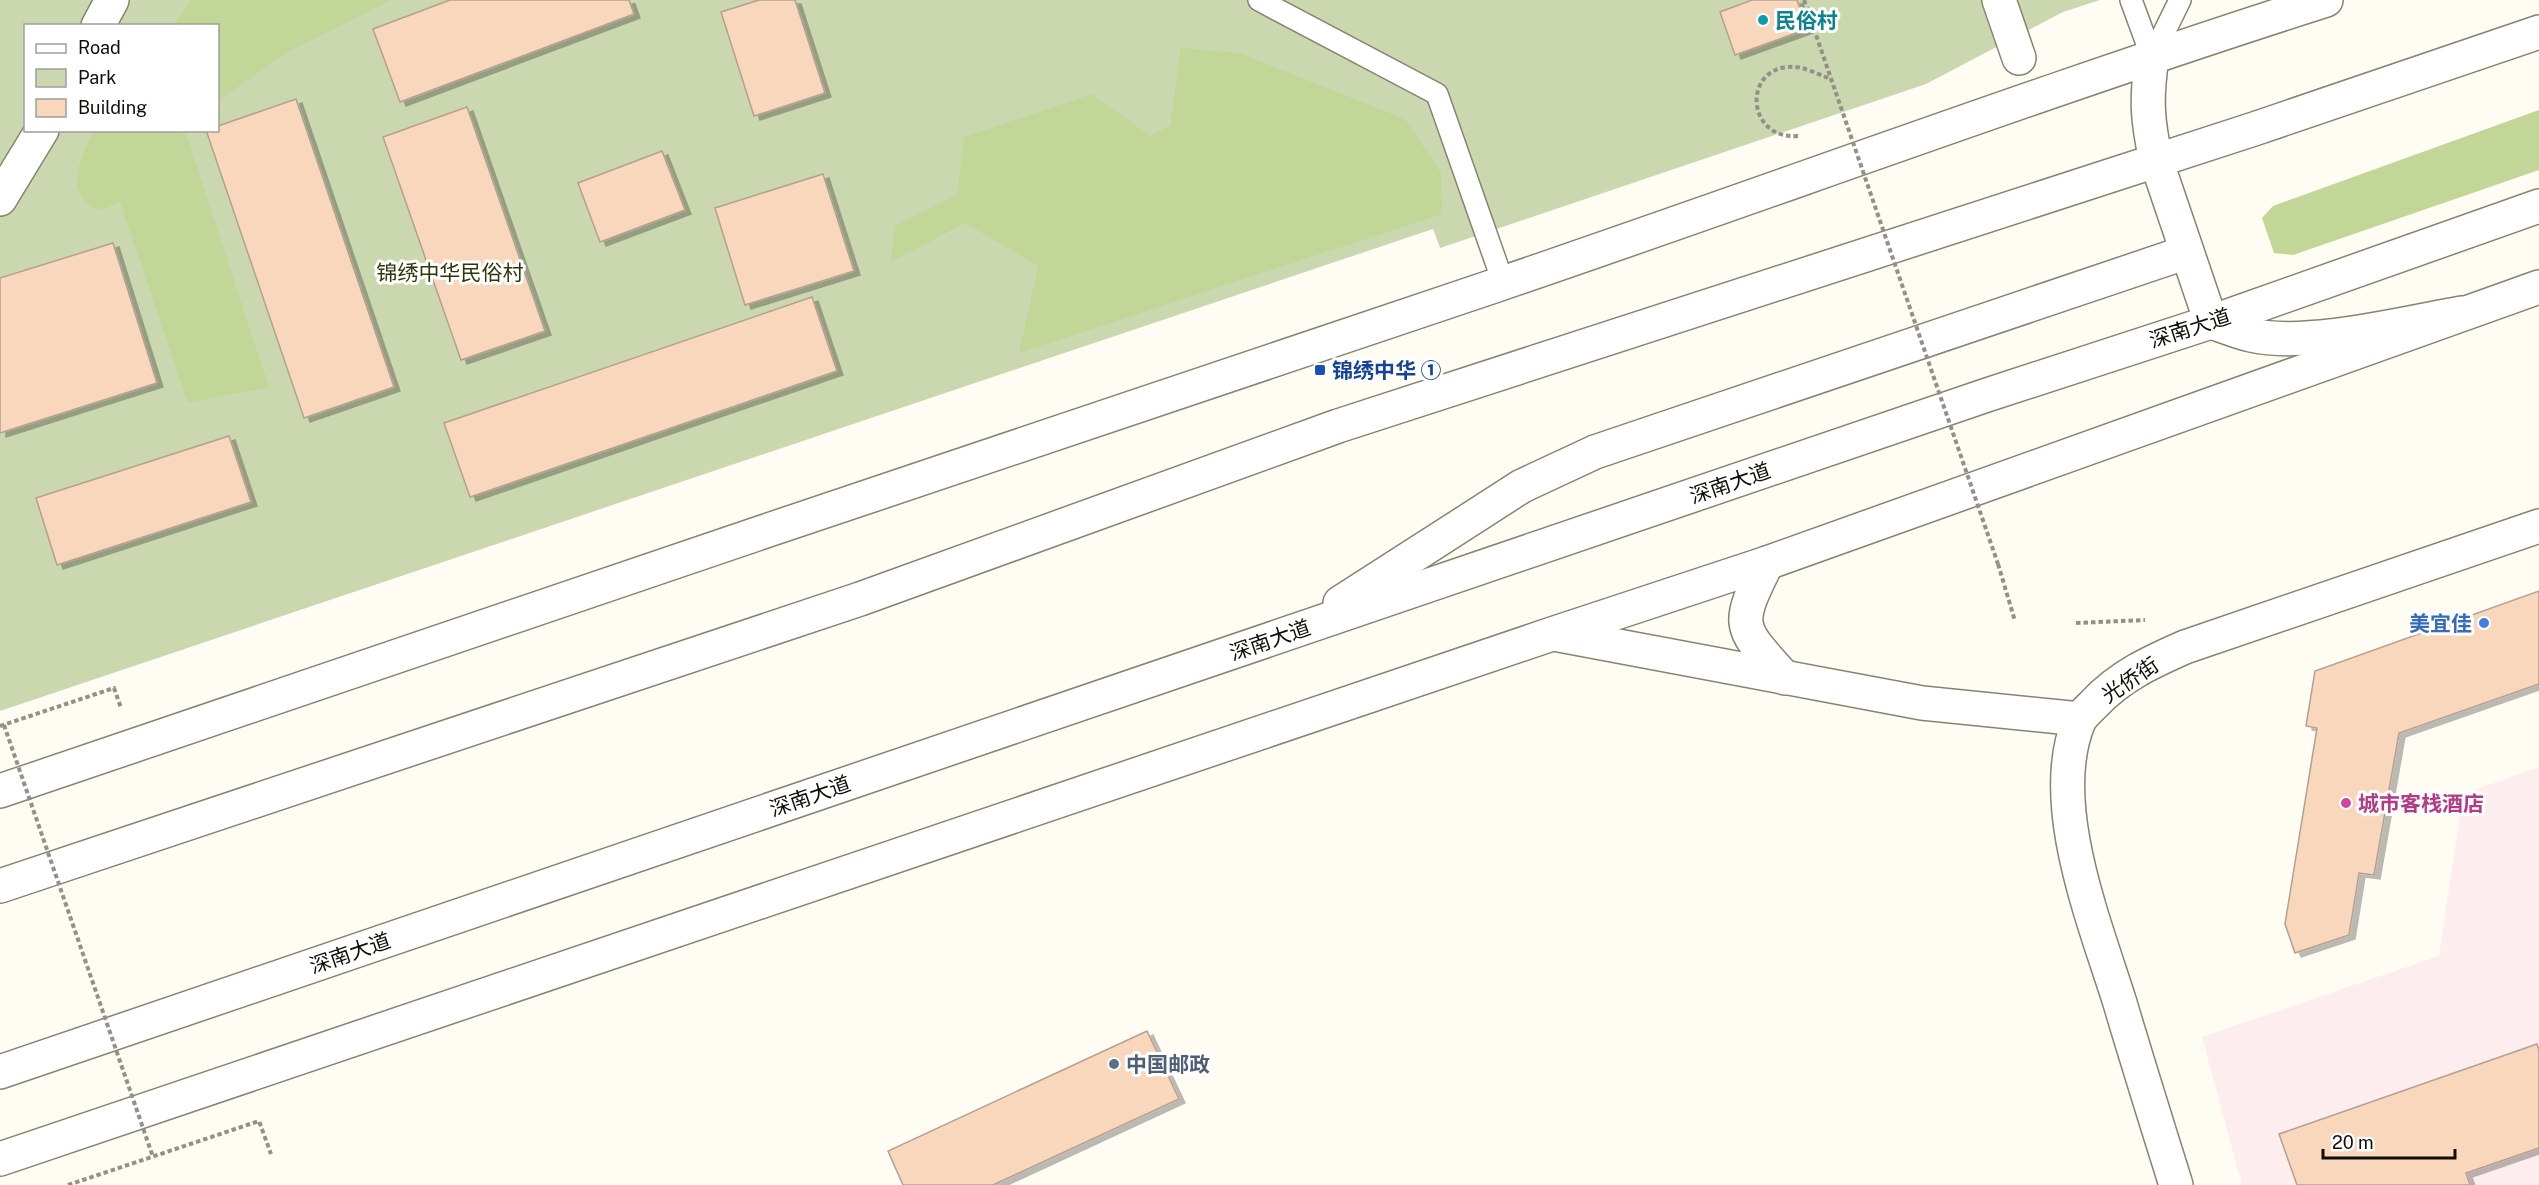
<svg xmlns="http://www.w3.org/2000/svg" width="2539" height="1185" viewBox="0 0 2539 1185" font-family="'Public Sans','Noto Sans SC',sans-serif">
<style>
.commercial{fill:#feedef}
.green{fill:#cbd8af;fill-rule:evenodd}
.forest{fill:#c2d697}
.building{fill:#f8d7bd;stroke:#b4a091;stroke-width:1.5;filter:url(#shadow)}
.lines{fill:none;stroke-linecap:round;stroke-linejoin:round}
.service-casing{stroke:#88836e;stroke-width:24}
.pedestrian-casing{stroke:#88836e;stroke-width:36}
.minor-casing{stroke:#88836e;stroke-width:36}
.secondary-casing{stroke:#88836e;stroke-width:36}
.primary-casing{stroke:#88836e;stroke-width:36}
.path{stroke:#929088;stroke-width:4;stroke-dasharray:4.5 3;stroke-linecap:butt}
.service{stroke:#fff;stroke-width:21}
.pedestrian{stroke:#fff;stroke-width:33}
.minor{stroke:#fff;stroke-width:33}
.secondary{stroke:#fff;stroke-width:33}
.primary{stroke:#fff;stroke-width:33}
.path-bridge{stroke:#929088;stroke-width:4;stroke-dasharray:4.5 3;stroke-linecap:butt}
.culture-dot{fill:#0f9aa8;stroke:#fff;stroke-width:2}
.transit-dot{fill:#1a4fb4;stroke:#fff;stroke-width:2}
.shop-dot{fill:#3f7fe0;stroke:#fff;stroke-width:2}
.hotel-dot{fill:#d1479c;stroke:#fff;stroke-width:2}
.service-dot{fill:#5c6f8a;stroke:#fff;stroke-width:2}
.labels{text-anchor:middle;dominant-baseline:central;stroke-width:6;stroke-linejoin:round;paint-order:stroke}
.culture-label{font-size:21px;font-weight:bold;fill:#0d838f;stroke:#fff;text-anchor:start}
.park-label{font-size:21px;fill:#2d3809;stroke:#fff}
.street-label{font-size:21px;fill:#0f0d06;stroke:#fff}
.transit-label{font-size:21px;font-weight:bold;fill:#164399;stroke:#fff;text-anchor:start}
.shop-label{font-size:21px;font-weight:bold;fill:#366cbe;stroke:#fff;text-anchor:end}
.hotel-label{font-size:21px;font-weight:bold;fill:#b23c85;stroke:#fff;text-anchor:start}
.service-label{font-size:21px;font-weight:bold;fill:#4e5e75;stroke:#fff;text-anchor:start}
</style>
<defs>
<filter id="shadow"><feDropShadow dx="6" dy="4" stdDeviation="0" flood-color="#0004"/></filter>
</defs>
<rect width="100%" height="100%" fill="#fefcf3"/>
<!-- commercial -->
<polygon class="commercial" points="2539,767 2539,1185 2242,1185 2202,1037 2439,956 2463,794"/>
<!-- green -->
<path class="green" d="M0,0h2100l-37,12 -137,72 -486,164 -7,-19 -1433,482zM26,26h192v104h-192z"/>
<!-- forest -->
<g class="forest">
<polygon points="191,0 391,0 286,53 218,101 218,26 174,25"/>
<polygon points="1181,48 1239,53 1405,119 1441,173 1442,214 1019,353 1038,266 965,223 891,262 895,226 957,195 964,137 1092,94 1150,136 1170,126"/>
<polygon points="2539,110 2539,170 2293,255 2274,253 2262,218 2273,206"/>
<path d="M94,131h91l84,256 -81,16 -68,-201 -18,8 -11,-2c-5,-7 -14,-16 -14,-26 0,-17 9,-37 17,-51z"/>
</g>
<!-- building -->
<g class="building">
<polygon points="450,0 629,0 634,14 400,102 373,29"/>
<polygon points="759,0 795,0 825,93 754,116 721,12"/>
<polygon points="1752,0 1797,0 1807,29 1735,55 1720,12"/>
<polygon points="296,99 394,387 304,418 206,130 218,130 218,126"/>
<polygon points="467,107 545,331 461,360 383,137"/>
<polygon points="662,151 685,210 600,242 578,183"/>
<polygon points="823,174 854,271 745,305 715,208"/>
<polygon points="113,243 157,383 0,433 0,278"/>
<polygon points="812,297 837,371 470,497 444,423"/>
<polygon points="229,436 251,502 57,565 36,498"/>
<polygon points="2539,591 2539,684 2399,733 2374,875 2359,873 2349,935 2295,953 2285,924 2317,728 2306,726 2315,671"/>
<polygon points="1147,1031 1179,1099 993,1185 903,1185 888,1151"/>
<polygon points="2537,1044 2539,1050 2539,1148 2466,1173 2470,1185 2297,1185 2279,1134"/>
</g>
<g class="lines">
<defs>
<g id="service">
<polyline points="1259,0 1437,94 1503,282"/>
<polyline points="2131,0 2152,57"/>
<polyline points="2152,57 2180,0"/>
</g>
<g id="pedestrian">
<polyline points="1999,0 2019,58"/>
<polyline points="98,26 112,0"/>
<polyline points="0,199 42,130"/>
</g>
<g id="minor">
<path d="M2152,57c-6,41 -5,63 4,103l55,162"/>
<path d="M2176,1185c-19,-61 -38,-121 -56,-182 -25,-80 -75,-201 -41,-282 3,-6 10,-12 15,-17 26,-28 57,-42 91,-57l354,-121"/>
</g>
<g id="secondary">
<path d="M1767,563c-32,64 -29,63 18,115"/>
<polyline points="1554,634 1922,703 2080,719"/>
<path d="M0,791c498,-172 998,-337 1497,-506 276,-94 550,-196 829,-285"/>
<polyline points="0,1159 1552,634 1767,563 2539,287"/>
</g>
<g id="primary">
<path d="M2211,322c13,4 26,10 40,13 56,13 153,-12 211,-22"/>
<polyline points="1340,603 1522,486 1595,452 2187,252"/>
<polyline points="0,886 860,599 1338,426 2254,129 2539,32"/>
<polyline points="0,1072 1987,395 2211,322 2539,206"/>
</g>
</defs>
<!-- service casing -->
<use href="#service" class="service-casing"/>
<!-- pedestrian casing -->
<use href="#pedestrian" class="pedestrian-casing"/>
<!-- minor casing -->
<use href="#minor" class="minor-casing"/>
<!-- secondary casing -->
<use href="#secondary" class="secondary-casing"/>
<!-- primary casing -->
<use href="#primary" class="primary-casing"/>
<!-- path -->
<g class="path">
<path d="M1798,136c-50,4 -56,-64 -11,-69 15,-2 30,7 44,12"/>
<polyline points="1998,564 2015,621"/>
<polyline points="2076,623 2145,620"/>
<polyline points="0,726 114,688 121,708"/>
<polyline points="68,1185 259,1121 271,1154"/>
</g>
<!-- service -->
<use href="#service" class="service"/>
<!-- pedestrian -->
<use href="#pedestrian" class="pedestrian"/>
<!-- minor -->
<use href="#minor" class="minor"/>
<!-- secondary -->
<use href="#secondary" class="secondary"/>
<!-- primary -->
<use href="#primary" class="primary"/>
<!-- path-bridge -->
<g class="path-bridge">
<polyline points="1804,0 1998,564"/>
<polyline points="4,725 153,1157"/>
</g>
</g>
<!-- markers -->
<circle class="culture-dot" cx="1763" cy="20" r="6"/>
<rect class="transit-dot" x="1314" y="364" width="12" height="12" rx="3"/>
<circle class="shop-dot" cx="2484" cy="623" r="6"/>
<circle class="hotel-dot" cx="2346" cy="803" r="6"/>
<circle class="service-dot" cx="1114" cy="1064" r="6"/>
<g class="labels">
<!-- culture labels -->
<g class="culture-label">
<text x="1775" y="20">民俗村</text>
</g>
<!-- park labels -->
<g class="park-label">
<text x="450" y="272">锦绣中华民俗村</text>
</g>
<!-- street labels -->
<g class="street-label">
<text transform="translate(2190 328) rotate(-18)">深南大道</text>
<text transform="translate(1730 483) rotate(-19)">深南大道</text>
<text transform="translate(1270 640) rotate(-19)">深南大道</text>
<text transform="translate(2130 680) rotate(-34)">光侨街</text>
<text transform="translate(810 796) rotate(-19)">深南大道</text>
<text transform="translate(350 953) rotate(-19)">深南大道</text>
</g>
<!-- transit labels -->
<g class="transit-label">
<text x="1332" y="370">锦绣中华 ①</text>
</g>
<!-- shop labels -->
<g class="shop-label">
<text x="2472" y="623">美宜佳</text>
</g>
<!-- hotel labels -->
<g class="hotel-label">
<text x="2358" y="803">城市客栈酒店</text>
</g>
<!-- service labels -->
<g class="service-label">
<text x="1126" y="1064">中国邮政</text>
</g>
</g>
<!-- legend -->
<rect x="24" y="24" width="195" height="108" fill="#ffffff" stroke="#9f9e9b" stroke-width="1.5"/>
<rect x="36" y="44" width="30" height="9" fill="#ffffff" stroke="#9f9e9b" stroke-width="1.5"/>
<text x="78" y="54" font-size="18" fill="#0f0d06">Road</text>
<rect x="36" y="69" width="30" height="18" fill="#cbd8af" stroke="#9f9e9b" stroke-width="1.5"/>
<text x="78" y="84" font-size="18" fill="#0f0d06">Park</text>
<rect x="36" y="99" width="30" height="18" fill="#f8d7bd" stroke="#9f9e9b" stroke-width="1.5"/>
<text x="78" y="114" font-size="18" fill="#0f0d06">Building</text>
<!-- scale -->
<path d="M2323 1149v9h132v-9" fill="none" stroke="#0f0d06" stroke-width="3"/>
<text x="2332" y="1149" font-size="18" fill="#0f0d06" stroke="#ffffff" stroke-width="4.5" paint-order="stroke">20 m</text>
</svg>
